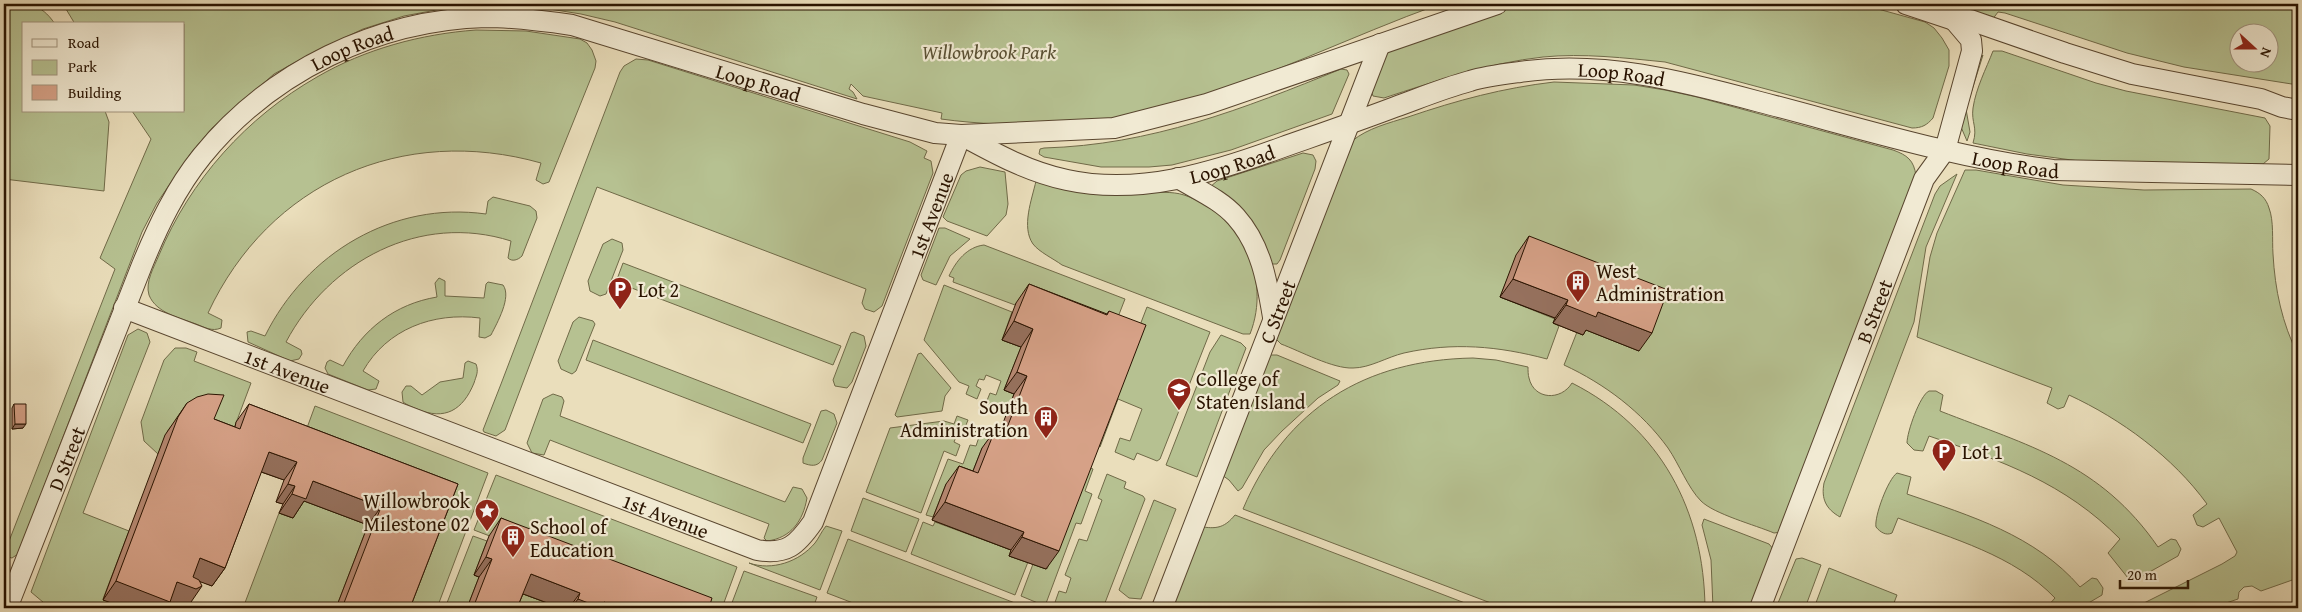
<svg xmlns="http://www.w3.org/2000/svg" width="2302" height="612" viewBox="0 0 2302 612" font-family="'Gentium Book Plus',serif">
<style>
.green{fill:#b6c191;stroke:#706a48;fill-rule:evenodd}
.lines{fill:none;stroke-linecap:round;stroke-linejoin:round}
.street-casing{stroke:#59462f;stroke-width:22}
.street{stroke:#f1ead3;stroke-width:20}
.wall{fill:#b88a74;stroke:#291300}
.shaded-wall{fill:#96715e;stroke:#291300}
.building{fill:#d6a187;stroke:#291300}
.labels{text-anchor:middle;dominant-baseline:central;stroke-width:4.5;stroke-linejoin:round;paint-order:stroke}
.street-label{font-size:20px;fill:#291300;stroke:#f1ead3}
.park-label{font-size:20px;font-style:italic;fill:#5a5033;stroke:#f1ead3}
.poi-label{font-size:20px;fill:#291300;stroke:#f1ead3;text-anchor:start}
</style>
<rect width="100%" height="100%" fill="#eadebb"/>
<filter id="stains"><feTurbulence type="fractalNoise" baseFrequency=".004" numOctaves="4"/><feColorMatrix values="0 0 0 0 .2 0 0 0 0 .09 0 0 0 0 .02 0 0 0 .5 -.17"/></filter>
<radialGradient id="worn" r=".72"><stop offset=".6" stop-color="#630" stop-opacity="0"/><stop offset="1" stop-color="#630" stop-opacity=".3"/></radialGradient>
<!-- green -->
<g class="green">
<path d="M4,4c24,0 36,-2 51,20h-31v87h81l4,11 -5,69 -100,-12z"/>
<path d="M56,4h1384c-89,32 -174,75 -266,101 -71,21 -160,24 -233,14l1,-6 -79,-17 -12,-12 -2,5 4,3 4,7 -242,-77 -34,-8 -57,-9 -77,3 -43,8 -41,13 -47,22 -42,23 -62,54 -21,25 -34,50 -15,29 -124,322 -6,4 -8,-2v-2l111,-285 -15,-11 51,-119 -19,-28h52v-87h-109l-9,-15z"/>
<path d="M1525,4h335l65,18 9,6 8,10 7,12v16l-16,52c-6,7 -11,10 -21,10l-247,-66c-40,-4 -82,-9 -122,-5 -55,6 -107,24 -159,41l-11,-2 -1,-3c4,-13 7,-30 15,-40 14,-15 113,-43 138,-49z"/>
<path d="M1946,4h352v81l-114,-18 -57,-14 -122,-40 -7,-1 -6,8zM2240,32h30v30h-30z"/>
<path d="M476,30l50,1 54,8 7,4 5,7 4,11 -1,7 -46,114 -6,2 -7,-4 5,-17c-138,-39 -272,19 -333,150l14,7 -1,8c-9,4 -17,-1 -25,-4 -16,-6 -40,-11 -47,-29 -4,-13 5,-28 10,-40 31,-75 88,-138 158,-178 48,-28 104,-43 159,-47z"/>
<path d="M1993,51h9l94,32 30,8 139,27 5,8 -1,33 -6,5 -169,-1 -67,-9 -54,-11c5,-16 -2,-20 0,-35 3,-20 13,-39 20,-57z"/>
<polygon points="1983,55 1966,109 1970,132 1967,141 1961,127 1979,59"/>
<polygon points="636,59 648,60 910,142 927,151 924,158 931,161 933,173 882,306 874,312 865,309 862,303 866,289 597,187 505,430 496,436 484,432 483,430 501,384 620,72 624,66"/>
<path d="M1341,69l6,1 2,4 -17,40 -101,36 -59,15 -23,2h-48l-57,-10 -5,-3 1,-5 4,-1c107,-3 199,-39 297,-79z"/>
<path d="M1554,82l80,3 31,5 32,7 196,53c14,5 21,10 23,26l-135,356 -7,1c-19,-8 -60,-19 -73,-32 -13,-13 -22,-37 -33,-53 -26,-36 -63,-64 -104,-83l13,-33 6,3 -66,-80 -17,42 55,22 -2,4 6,3 -12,33c-49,-13 -94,-17 -143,-6 -17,4 -34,15 -51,15 -20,1 -53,-17 -72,-24l-6,-6 77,-197c16,-13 37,-18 56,-24 50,-17 95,-29 146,-35z"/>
<polygon points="1303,153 1313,155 1316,161 1315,169 1280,260 1277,264 1272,264 1210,187 1217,181"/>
<polygon points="980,167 1005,172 1008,204 1006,215 987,236 947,221 943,217 961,175 966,171"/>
<path d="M1965,170h11l87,15 81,5 107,-1c9,4 15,9 18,19 5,13 3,32 4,46 2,36 9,69 25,101v223l-37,13 -9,-5 -8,1 -5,5 -1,7 -27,9h-77l88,-44 13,-8 2,-4 -18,-34 -16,9 -6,-2 -4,-10 14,-11c-34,-47 -86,-85 -138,-109l-5,12 -6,2 -11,-6 5,-15 -135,-51 13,-80 7,-24z"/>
<path d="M1957,174l-31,73 -12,75 -74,195c-14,-8 -19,-18 -16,-34l111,-289 5,-8z"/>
<path d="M1036,181c36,3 73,8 110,11 12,1 26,-1 38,3 57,19 88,83 66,139h-7l-181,-69c-8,-6 -23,-13 -29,-21 -12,-17 -1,-45 3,-63z"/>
<path d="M493,197l37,9 6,5 1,7 -15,38c-4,4 -10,6 -14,2l3,-17c-91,-29 -182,20 -225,101l15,8 1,4 -3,5 -9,2 -42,-19 -1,-10 4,-1 14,5c41,-83 128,-135 221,-122l2,-13z"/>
<polygon points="939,228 945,228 970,239 950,256 936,285 923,280 921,275"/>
<polygon points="612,239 622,243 623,250 606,294 600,296 590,291 588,281 603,244"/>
<path d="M984,245l141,54 -14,36 -95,-32 -1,2 -62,-23 1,-4 -5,-2c7,-15 18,-29 35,-31z"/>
<polygon points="623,263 841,346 833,365 616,282"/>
<path d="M439,278l6,3v15l39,2 2,-14 2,-2 15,3c9,12 -6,38 -12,50l-6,3 -6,-1 1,-19c-47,-6 -93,11 -117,53l16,10 -3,8 -8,1 -40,-16 -3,-6 2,-6 3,-2 13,6c20,-37 52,-62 94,-69l-2,-14z"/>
<polygon points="944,285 1012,312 1002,340 1021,347 1004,390 1014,394 1007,411 986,403 990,393 996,395 1001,381 986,375 984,380 979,379 976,386 981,389 977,399 966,394 969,386 959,382 924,340"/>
<polygon points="1147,307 1210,332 1160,459 1157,461 1137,453 1134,460 1115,452 1120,438 1130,441 1142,409 1118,399 1100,447 1094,444"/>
<polygon points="579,317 593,321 595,324 576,371 572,374 561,369 558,361 573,322"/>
<polygon points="138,329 147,333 150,342 83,513 129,531 103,599 125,608 117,608 105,603 101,608 50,608 31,592 128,335"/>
<polygon points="854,332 864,336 866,346 852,382 847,388 835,386 833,380 851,333"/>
<polygon points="1221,335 1241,343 1246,348 1197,477 1166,465 1210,352"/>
<polygon points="593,340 811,424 803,443 586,360"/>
<polygon points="175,348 186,348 197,352 194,361 251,383 227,447 175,422 168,430 158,454 144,441 141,422 164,360"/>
<polygon points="921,353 951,388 945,396 942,411 897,417 895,415 918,354"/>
<polygon points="1268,355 1277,355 1340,381 1338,385 1318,398 1282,431 1264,450 1242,488 1238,491 1229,480 1222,475"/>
<path d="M1473,358l23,2 32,7c0,3 0,8 1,11 5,22 32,23 43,5 89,45 132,128 133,225h-201l-261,-99c43,-101 122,-149 230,-151z"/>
<path d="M468,361l8,3c3,8 0,12 -2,19 -11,27 -29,38 -57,26 -5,-2 -10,-4 -14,-7l-1,-10 4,-6h5l11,9 18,-13 23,-4 2,-15z"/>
<path d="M1929,391h7l7,4 -3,16c89,35 160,52 218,136l13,-8 5,1 5,9 -3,7 -41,23 -9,-1 -20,-25 12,-14c-55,-56 -118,-78 -191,-103l-6,15 -9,-1 -7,-7c0,-11 13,-48 22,-52z"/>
<path d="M553,394l9,3 2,4 -4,15 225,86 8,-15 9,2 5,9c-4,23 -16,40 -40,43l-3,-3 5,-14 -196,-75 -23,-9 -6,15 -12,-2 -5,-10 16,-44z"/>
<polygon points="315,406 488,473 437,608 404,608 445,502 300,447"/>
<path d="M826,410l8,4 3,9 -15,37c-5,7 -11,6 -19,3v-5l18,-47z"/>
<polygon points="957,416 968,420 964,430 959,429 954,442 960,445 956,456 944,451 921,513 866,492 890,428 944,421 954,424"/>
<polygon points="978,426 999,434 982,448 965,491 946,484 933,517 926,515 948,459 963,464 970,445 976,446 979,437 974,435"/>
<polygon points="1086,466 1093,469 1085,491 1092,494 1081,524 1076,523 1045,606 1021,596 1033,564 1047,569"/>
<path d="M1897,473l14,4 -4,17c64,22 128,41 173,93l12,-9 5,1 6,9 -1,7 -22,13h-34l9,-10c-41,-43 -102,-59 -157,-80l-6,15c-6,3 -12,-1 -16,-6 -2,-10 12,-48 21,-54z"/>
<polygon points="1107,474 1126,482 1124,488 1143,496 1145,499 1103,608 1053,608 1059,591 1066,593 1071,578 1065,575 1079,539 1087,541 1102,500 1098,498"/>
<polygon points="496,475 737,567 722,608 679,608 474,530"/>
<polygon points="863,498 919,519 906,552 851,531"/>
<polygon points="300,499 368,525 336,608 243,608 279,513 293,518"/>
<polygon points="1154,500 1176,509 1141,599 1129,598 1119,590"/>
<path d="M1235,515l243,93h-306l31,-81c15,2 22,0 32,-12z"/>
<polygon points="1704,519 1769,544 1774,550 1752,608 1713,608 1711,560 1702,525"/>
<polygon points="923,522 933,526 935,522 1011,550 1009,556 1028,562 1015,595 911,554"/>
<path d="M826,526l16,5 -22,59 -71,-27c23,8 50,-1 66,-20 4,-5 6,-11 11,-17z"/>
<polygon points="473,536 487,541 474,575 479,577 467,608 445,608"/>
<polygon points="848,539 1028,608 866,608 827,593"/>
<polygon points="1802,558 1821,565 1805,608 1776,608 1796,559"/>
<polygon points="1829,568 1897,595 1892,608 1814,608"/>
<polygon points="744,571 817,597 813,608 730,608"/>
<polygon points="518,592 561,608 512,608"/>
</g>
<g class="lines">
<defs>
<g id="street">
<polyline points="1906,4 1954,20 1970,20 2065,53 2132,74 2261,99 2282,107 2298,110"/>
<path id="s1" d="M963,136c33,18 66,36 104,44 73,16 148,-8 216,-33 37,-13 75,-26 112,-40 25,-9 49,-19 75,-26 16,-5 34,-7 50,-9 82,-12 162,9 240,30 97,25 194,56 293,68l245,5"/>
<path d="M1178,178c20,12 43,22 58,39 25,28 31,64 37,100"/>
<path id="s2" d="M124,308l633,242c30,5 40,-5 56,-28l148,-387"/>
<path id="s3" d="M7,608l135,-343c16,-39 34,-77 60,-109 69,-85 175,-136 284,-139 29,0 58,4 86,8l291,89 72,19 26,2 153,-7 93,-24 290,-100"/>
<path id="s4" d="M1162,608l218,-564"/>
<path id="s5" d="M1760,608l164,-429 21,-29 27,-99 -1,-11 -17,-20"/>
</g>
</defs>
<!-- street casing -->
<use href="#street" class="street-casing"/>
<!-- street -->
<use href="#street" class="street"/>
</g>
<!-- wall -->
<g class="wall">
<polygon points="1529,236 1639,351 1586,330 1583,335 1553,323 1555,318 1500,297 1516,255"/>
<polygon points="1029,284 1107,314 1109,311 1046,569 1009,556 1011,550 932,520 946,484 959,466 973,471 982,448 995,430 1000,431 1014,394 1004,390 1021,347 1002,340 1016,303"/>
<polygon points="187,403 214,419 235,427 236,422 249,404 458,484 410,608 336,608 368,525 304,501 293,518 279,513 283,504 276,502 284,480 261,472 225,568 212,586 200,581 189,605 183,607 170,602 103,600 165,435"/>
<polygon points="14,404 23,428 12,429 12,408"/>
<polygon points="501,518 709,608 561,608 523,594 517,608 467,608 479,577 474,575 489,536"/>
</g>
<!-- shaded-wall -->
<g class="shaded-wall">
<polygon points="1513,279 1568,300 1555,318 1500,297"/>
<polygon points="1566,305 1598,312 1652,333 1639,351 1586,330 1583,335 1553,323"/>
<polygon points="1014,321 1033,329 1021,347 1002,340"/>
<polygon points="1017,372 1027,376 1014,394 1004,390"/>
<polygon points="15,424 26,424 23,428 12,429"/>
<polygon points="269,452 297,462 284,480 256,470"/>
<polygon points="313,481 381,507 368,525 304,501 293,518 279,513 292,494"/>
<polygon points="288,484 295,486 283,504 276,502"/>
<polygon points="945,502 1024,532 1011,550 932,520"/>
<polygon points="1022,537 1059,551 1046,569 1009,556"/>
<polygon points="486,557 492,559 479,577 474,575"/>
<polygon points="200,558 225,568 212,586 187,577"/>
<polygon points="531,574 580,593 569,608 561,608 518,592"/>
<polygon points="116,581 177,582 202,586 189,605 183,607 170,602 165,608 125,608 103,600"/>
<polygon points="578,599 604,602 622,608 571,608"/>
</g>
<!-- building -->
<g class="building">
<polygon points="1529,236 1668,290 1652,333 1598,312 1596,317 1566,305 1568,300 1513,279"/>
<polygon points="1029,284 1107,315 1109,311 1146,325 1059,551 1022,537 1024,532 945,502 959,466 978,473 995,430 1005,433 1027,376 1017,372 1033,329 1014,321"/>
<polygon points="208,394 224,395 214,419 240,429 249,404 458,484 410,608 342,608 381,507 313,481 306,499 292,494 295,486 288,484 297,462 269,452 225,568 200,558 193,577 199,580 202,586 196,589 177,582 170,602 116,581 178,417 187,403 197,397"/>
<polygon points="14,404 26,404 26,424 15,424"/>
<polygon points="501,518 712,598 709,608 622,608 604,602 601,608 578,599 580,593 531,574 517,608 473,608 492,559 486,557"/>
</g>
<!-- icons -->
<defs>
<symbol id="building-pin" viewBox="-11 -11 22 30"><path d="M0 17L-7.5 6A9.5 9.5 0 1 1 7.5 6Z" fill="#8f2418" stroke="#f1ead3"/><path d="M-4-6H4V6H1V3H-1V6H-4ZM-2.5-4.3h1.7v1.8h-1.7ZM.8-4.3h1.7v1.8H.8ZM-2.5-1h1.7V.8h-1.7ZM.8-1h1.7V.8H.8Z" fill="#fff"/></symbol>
<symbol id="parking-pin" viewBox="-11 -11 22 30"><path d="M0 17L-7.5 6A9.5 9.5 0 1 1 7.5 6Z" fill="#8f2418" stroke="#f1ead3"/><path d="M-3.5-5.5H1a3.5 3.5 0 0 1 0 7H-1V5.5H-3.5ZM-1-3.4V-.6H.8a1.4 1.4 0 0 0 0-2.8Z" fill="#fff"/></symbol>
<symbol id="university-pin" viewBox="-11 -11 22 30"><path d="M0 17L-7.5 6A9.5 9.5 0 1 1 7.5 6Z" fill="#8f2418" stroke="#f1ead3"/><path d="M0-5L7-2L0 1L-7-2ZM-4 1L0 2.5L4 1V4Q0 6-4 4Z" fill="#fff"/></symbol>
<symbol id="sight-pin" viewBox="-11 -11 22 30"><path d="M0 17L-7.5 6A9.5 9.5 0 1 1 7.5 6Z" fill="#8f2418" stroke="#f1ead3"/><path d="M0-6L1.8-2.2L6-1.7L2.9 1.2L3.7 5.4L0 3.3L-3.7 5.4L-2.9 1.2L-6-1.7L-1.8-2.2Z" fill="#fff"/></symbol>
</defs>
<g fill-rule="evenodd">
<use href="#building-pin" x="1564" y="268" width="28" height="38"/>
<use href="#parking-pin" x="606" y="275" width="28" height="38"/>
<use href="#university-pin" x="1165" y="376" width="28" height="38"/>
<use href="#building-pin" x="1032" y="404" width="28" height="38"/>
<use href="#parking-pin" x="1930" y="437" width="28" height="38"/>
<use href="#sight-pin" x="473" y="497" width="28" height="38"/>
<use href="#building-pin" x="499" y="523" width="28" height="38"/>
</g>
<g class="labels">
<!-- street labels -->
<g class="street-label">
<text stroke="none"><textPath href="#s3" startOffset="681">Loop Road</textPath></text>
<text stroke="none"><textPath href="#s1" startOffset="686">Loop Road</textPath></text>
<text stroke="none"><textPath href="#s3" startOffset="1101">Loop Road</textPath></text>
<text stroke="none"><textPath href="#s1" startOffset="1091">Loop Road</textPath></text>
<text stroke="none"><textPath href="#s1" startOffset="281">Loop Road</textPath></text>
<text stroke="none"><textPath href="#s2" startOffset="1074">1st Avenue</textPath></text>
<text stroke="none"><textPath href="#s4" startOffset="318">C Street</textPath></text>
<text stroke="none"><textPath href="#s5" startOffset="318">B Street</textPath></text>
<text stroke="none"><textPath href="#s2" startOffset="175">1st Avenue</textPath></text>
<text stroke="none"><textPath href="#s3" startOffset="161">D Street</textPath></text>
<text stroke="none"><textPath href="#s2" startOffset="580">1st Avenue</textPath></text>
</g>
<!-- park labels -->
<g class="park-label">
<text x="989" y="51">Willowbrook Park</text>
</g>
<!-- poi labels -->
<g class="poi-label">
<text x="1596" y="270">West<tspan x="1596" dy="23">Administration</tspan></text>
<text x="638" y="289">Lot 2</text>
<text x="1196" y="378">College of<tspan x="1196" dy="23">Staten Island</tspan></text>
<text x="1028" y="406" text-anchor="end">South<tspan x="1028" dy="23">Administration</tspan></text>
<text x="1962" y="451">Lot 1</text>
<text x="470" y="500" text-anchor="end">Willowbrook<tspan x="470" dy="23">Milestone 02</tspan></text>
<text x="530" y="526">School of<tspan x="530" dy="23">Education</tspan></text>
</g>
</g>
<!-- margin -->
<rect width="2302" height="612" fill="none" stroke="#eadebb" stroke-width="20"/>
<rect x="5" y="5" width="2292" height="602" fill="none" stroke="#291300" stroke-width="2.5"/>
<rect x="10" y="10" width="2282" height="592" fill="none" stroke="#291300"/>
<!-- legend -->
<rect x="22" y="22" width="162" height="90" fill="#f1ead3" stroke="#a1947f"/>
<rect x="32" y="39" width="25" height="8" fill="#f1ead3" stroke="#a1947f"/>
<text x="68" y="48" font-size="15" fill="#291300">Road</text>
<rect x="32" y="60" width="25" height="15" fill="#b6c191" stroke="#a1947f"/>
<text x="68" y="72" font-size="15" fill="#291300">Park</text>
<rect x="32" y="85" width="25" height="15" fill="#d6a187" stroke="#a1947f"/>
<text x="68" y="98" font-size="15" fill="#291300">Building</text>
<!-- north arrow -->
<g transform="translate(2254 48) rotate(111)"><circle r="24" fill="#f1ead3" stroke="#a1947f"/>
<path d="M0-4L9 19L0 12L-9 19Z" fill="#8f2418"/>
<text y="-8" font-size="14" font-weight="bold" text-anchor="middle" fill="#291300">N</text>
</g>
<!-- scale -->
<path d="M2120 580v8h68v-8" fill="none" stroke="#291300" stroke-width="2.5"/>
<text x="2127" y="580" font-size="15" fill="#291300" stroke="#f1ead3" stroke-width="4" paint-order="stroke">20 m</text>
<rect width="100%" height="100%" filter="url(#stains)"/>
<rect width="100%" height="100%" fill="url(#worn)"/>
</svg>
